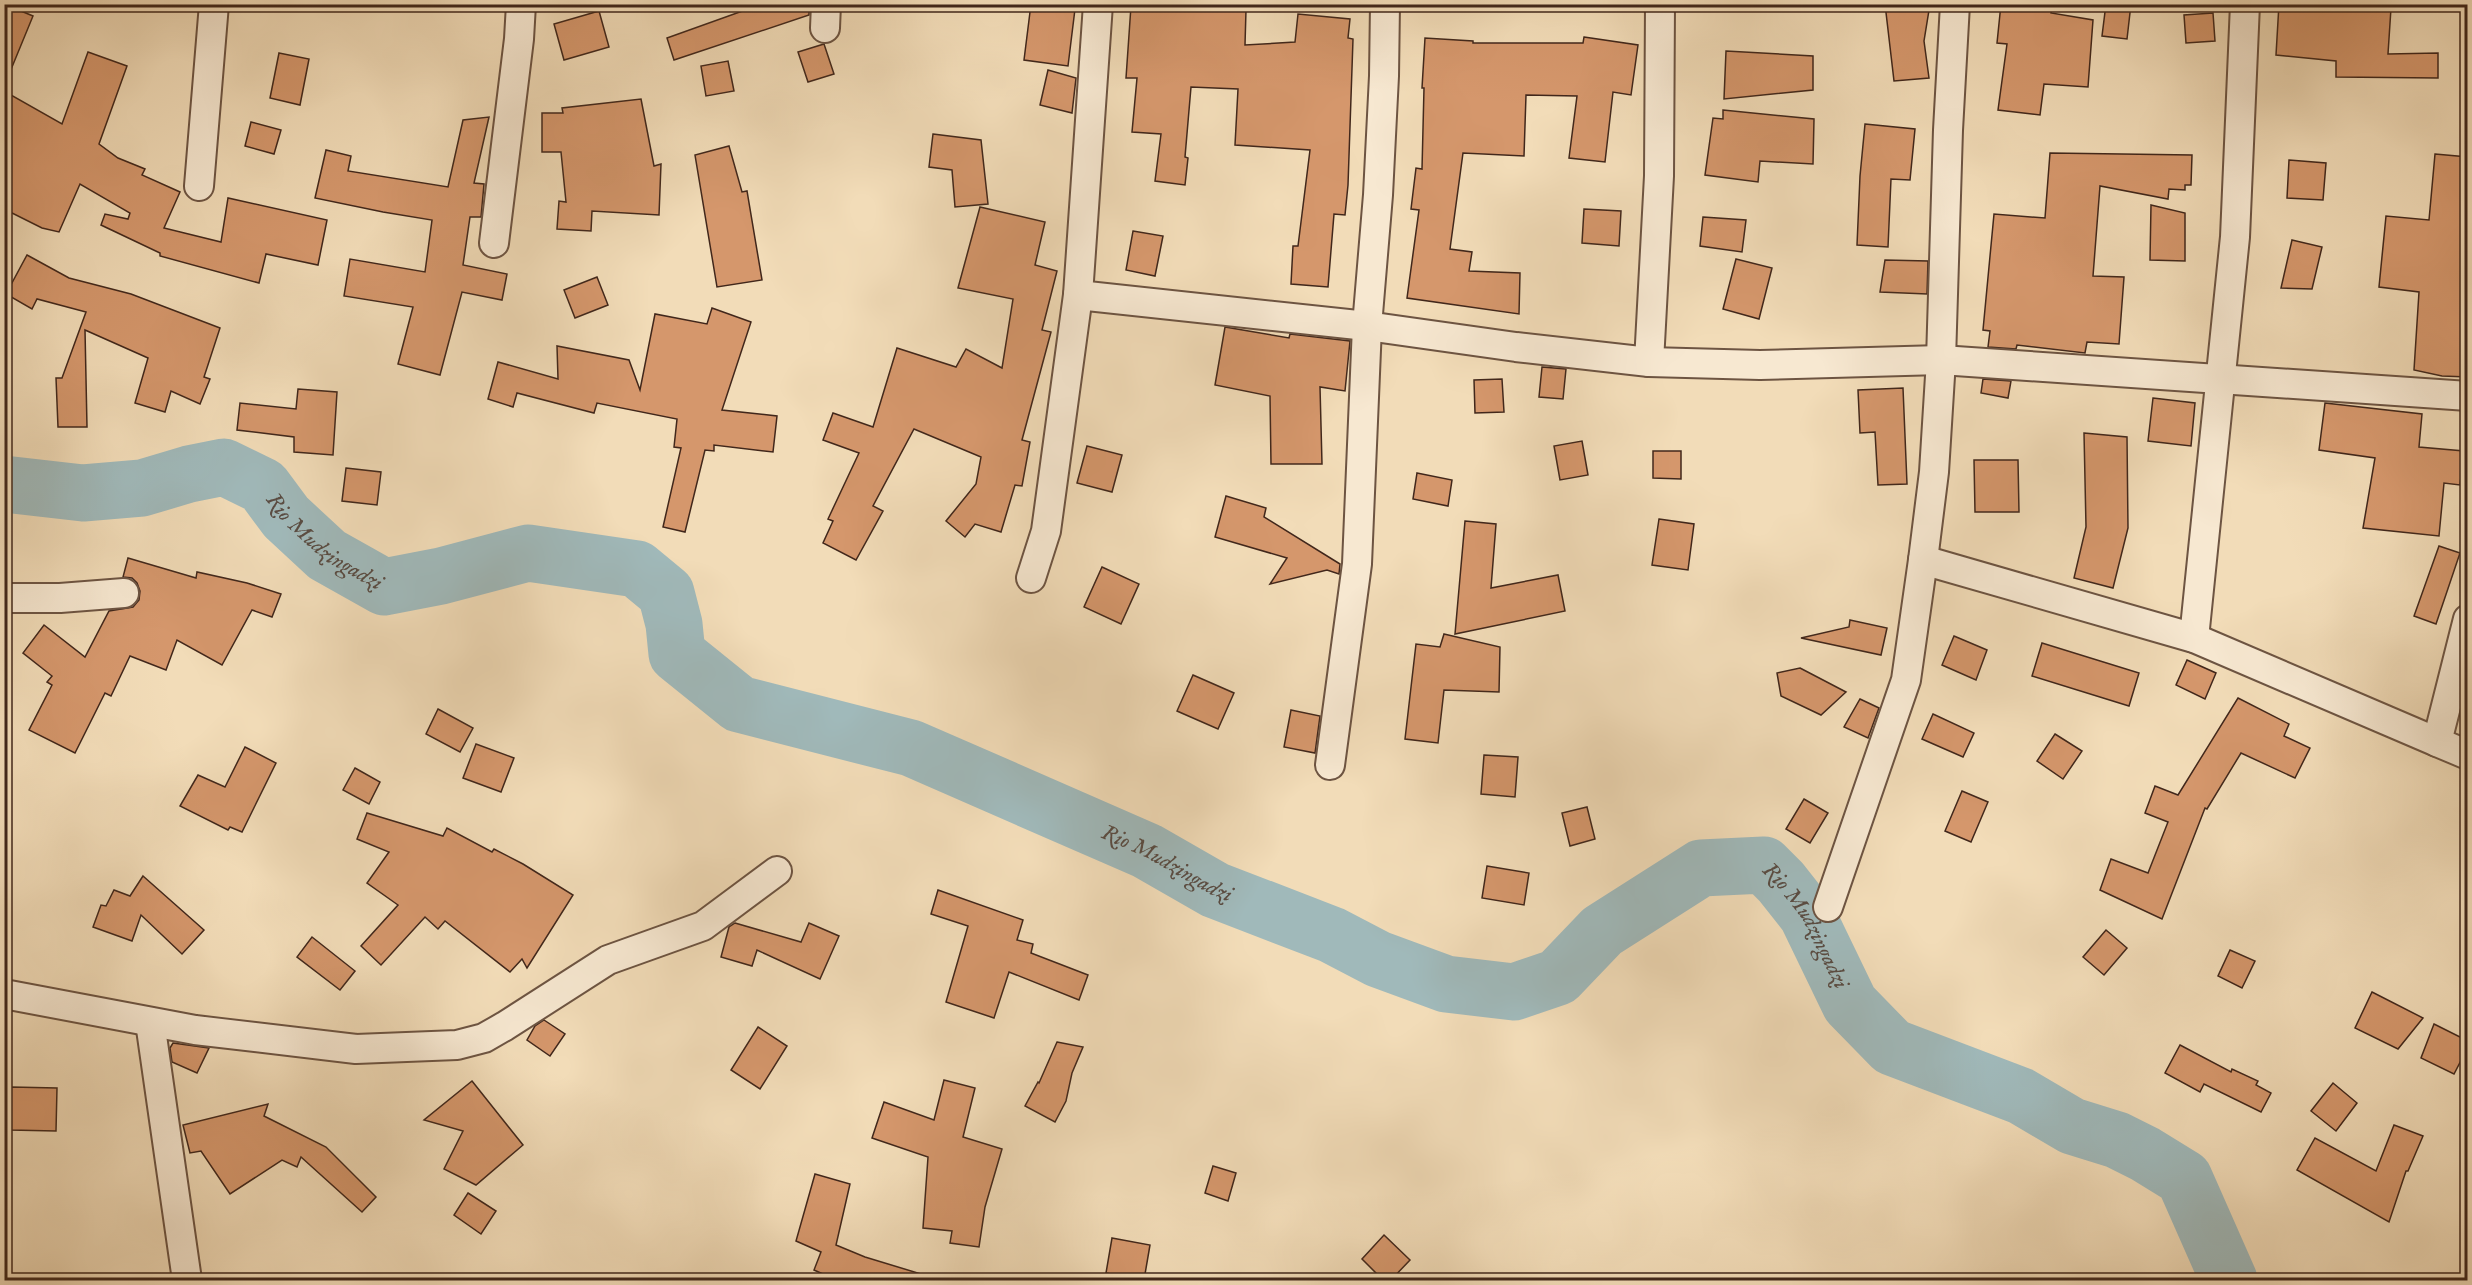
<svg xmlns="http://www.w3.org/2000/svg" width="2472" height="1285" viewBox="0 0 2472 1285" font-family="'IM FELL English',serif">
<style>
.lines{fill:none;stroke-linecap:round;stroke-linejoin:round}
.river{stroke:#a0b9ba;stroke-width:57}
.building{fill:#d5976c;stroke:#41271b;stroke-width:1.5}
.street-casing{stroke:#6d5442;stroke-width:32}
.street{stroke:#f7e8d1;stroke-width:28}
.labels{text-anchor:middle;dominant-baseline:central;stroke-width:4.5;stroke-linejoin:round;paint-order:stroke}
.water-label{font-size:22px;font-style:italic;fill:#594c43;stroke:#f7e8d1}
</style>
<rect width="100%" height="100%" fill="#f2dcb8"/>
<filter id="stains"><feTurbulence type="fractalNoise" baseFrequency=".00333" numOctaves="4"/><feColorMatrix values="0 0 0 0 .2 0 0 0 0 .09 0 0 0 0 .02 0 0 0 .5 -.17"/></filter>
<radialGradient id="worn" r=".72"><stop offset=".6" stop-color="#630" stop-opacity="0"/><stop offset="1" stop-color="#630" stop-opacity=".3"/></radialGradient>
<g class="lines">
<!-- river -->
<path class="river" id="s1" d="M4,484l79,9 59,-5 47,-14 35,-7 39,19 23,31 41,38 57,32 57,-11 87,-23 109,16 29,24 8,31 3,30 62,50 172,44 236,103 68,39 117,45 46,24 68,25 68,8 44,-15 44,-46 99,-63 63,-3 17,17 26,33 43,89 42,43 129,49 51,30 45,14 28,14 39,24 45,102"/>
</g>
<!-- building -->
<g class="building">
<polygon points="4,4 33,16 5,84 4,84"/>
<polygon points="762,4 809,4 809,15 674,60 667,38"/>
<polygon points="1031,4 1075,9 1068,66 1024,60"/>
<polygon points="1885,4 1930,4 1924,41 1929,78 1894,81"/>
<polygon points="2001,4 2052,8 2051,13 2093,20 2088,87 2044,84 2040,115 1998,110 2007,44 1997,43"/>
<polygon points="2106,4 2131,4 2127,39 2102,36"/>
<polygon points="2279,4 2333,4 2391,8 2388,54 2438,53 2438,78 2336,77 2336,61 2276,55"/>
<polygon points="1131,6 1191,11 1192,7 1246,10 1245,45 1295,42 1298,14 1350,19 1348,38 1353,39 1348,185 1345,215 1334,214 1328,287 1291,284 1293,246 1298,246 1310,150 1235,145 1238,89 1191,87 1185,157 1188,158 1185,185 1155,181 1161,134 1132,132 1137,78 1126,78"/>
<polygon points="599,11 609,47 564,60 554,24"/>
<polygon points="2213,13 2215,41 2186,43 2184,15"/>
<polygon points="1584,37 1638,45 1631,95 1613,92 1605,162 1569,158 1577,96 1526,95 1524,156 1463,153 1450,249 1472,252 1469,271 1520,273 1519,314 1407,298 1419,210 1411,209 1416,168 1422,169 1424,88 1422,88 1425,38 1473,41 1473,43 1583,43"/>
<polygon points="824,44 834,74 808,82 798,52"/>
<polygon points="1726,51 1813,56 1813,90 1724,99"/>
<polygon points="88,52 127,66 99,144 118,158 145,169 142,175 180,192 164,228 221,242 228,198 327,220 318,265 266,254 259,283 160,256 160,253 101,225 105,214 128,219 130,213 80,184 59,232 42,228 4,209 4,91 62,124"/>
<polygon points="279,53 309,59 300,105 270,98"/>
<polygon points="728,61 734,91 706,96 701,66"/>
<polygon points="1048,70 1076,78 1072,113 1040,105"/>
<polygon points="641,99 654,166 661,164 659,215 592,211 591,231 557,229 559,201 566,202 561,152 542,152 542,113 563,113 562,108"/>
<polygon points="1723,110 1814,119 1813,164 1760,161 1758,182 1705,175 1713,118 1723,119"/>
<polygon points="489,117 474,183 484,184 481,217 470,217 463,265 507,274 502,300 462,292 440,375 398,364 413,307 344,296 350,259 425,272 432,220 383,212 315,198 326,150 351,156 348,171 448,187 463,120"/>
<polygon points="251,122 281,130 274,154 245,146"/>
<polygon points="1865,124 1915,129 1910,180 1891,179 1888,247 1857,245 1860,176"/>
<polygon points="933,134 981,140 988,204 955,207 952,170 929,167"/>
<polygon points="729,146 742,192 747,191 762,280 717,287 695,155"/>
<polygon points="2050,153 2192,155 2191,185 2185,185 2185,190 2169,189 2168,199 2100,186 2093,276 2124,277 2119,344 2087,342 2085,353 2017,345 2016,349 1988,347 1990,331 1983,330 1994,214 2045,218"/>
<polygon points="2435,154 2468,157 2468,377 2442,376 2414,370 2419,292 2379,287 2386,216 2429,220"/>
<polygon points="2289,160 2326,163 2323,200 2287,198"/>
<polygon points="2151,205 2185,213 2185,261 2150,260"/>
<polygon points="980,207 1045,222 1035,265 1057,271 1042,330 1051,332 1022,440 1030,442 1022,486 1015,485 1001,532 975,524 965,537 946,521 976,484 981,457 914,429 873,506 883,511 856,560 823,543 833,521 828,519 859,453 823,440 833,413 873,427 897,348 956,367 966,349 1002,368 1013,299 958,288"/>
<polygon points="1584,209 1621,211 1619,246 1582,243"/>
<polygon points="1703,217 1746,220 1742,252 1700,246"/>
<polygon points="1133,231 1163,236 1155,276 1126,270"/>
<polygon points="2292,240 2322,247 2312,289 2281,288"/>
<polygon points="27,255 69,278 131,294 220,328 204,377 210,379 200,404 171,391 165,412 135,403 148,358 85,330 87,427 58,427 56,378 62,378 86,312 37,299 32,309 6,294"/>
<polygon points="1736,259 1772,268 1759,319 1723,309"/>
<polygon points="1885,260 1928,261 1927,294 1880,292"/>
<polygon points="597,277 608,305 575,318 564,290"/>
<polygon points="712,308 751,322 722,410 777,416 773,452 714,445 714,451 705,450 685,532 663,527 681,448 674,447 677,419 597,403 594,413 517,393 513,407 488,399 498,362 558,379 557,346 629,360 640,390 655,314 707,324"/>
<polygon points="1225,327 1289,338 1290,334 1350,341 1345,391 1320,387 1322,464 1271,464 1270,396 1215,385"/>
<polygon points="1542,367 1566,369 1563,399 1539,397"/>
<polygon points="1502,379 1504,412 1475,413 1474,380"/>
<polygon points="1983,379 2011,381 2008,398 1981,393"/>
<polygon points="1903,388 1907,484 1878,485 1875,432 1860,433 1858,390"/>
<polygon points="298,389 337,392 333,455 294,452 294,437 237,430 240,403 296,409"/>
<polygon points="2153,398 2195,403 2191,446 2148,441"/>
<polygon points="2325,403 2422,414 2419,447 2464,451 2460,485 2444,483 2439,536 2363,528 2375,458 2319,450"/>
<polygon points="2084,433 2127,437 2128,528 2113,588 2074,578 2086,527"/>
<polygon points="1582,441 1588,475 1560,480 1554,446"/>
<polygon points="1087,446 1122,455 1112,492 1077,483"/>
<polygon points="1653,451 1681,451 1681,479 1653,478"/>
<polygon points="1974,460 2018,460 2019,512 1975,512"/>
<polygon points="346,468 381,472 377,505 342,501"/>
<polygon points="1417,473 1452,480 1448,506 1413,499"/>
<polygon points="1226,496 1266,508 1264,517 1340,564 1339,574 1327,570 1270,584 1287,558 1215,537"/>
<polygon points="1659,519 1694,524 1688,570 1652,565"/>
<polygon points="1465,521 1496,524 1491,588 1558,575 1565,611 1455,634"/>
<polygon points="2439,546 2460,553 2436,624 2414,616"/>
<polygon points="128,558 196,578 197,572 247,583 281,594 272,617 252,610 222,665 177,640 166,670 130,656 111,696 105,693 75,753 29,730 52,685 47,682 52,676 23,653 44,625 85,657 109,611 133,607 139,600 140,591 137,583 132,578 123,577"/>
<polygon points="1102,567 1139,584 1121,624 1084,607"/>
<polygon points="1850,620 1887,628 1881,655 1801,638 1849,627"/>
<polygon points="1444,634 1500,647 1499,692 1444,690 1438,743 1405,739 1416,644 1440,647"/>
<polygon points="1954,636 1987,650 1976,680 1942,665"/>
<polygon points="2042,643 2139,673 2129,706 2032,676"/>
<polygon points="2187,660 2216,673 2205,699 2176,685"/>
<polygon points="1800,668 1846,692 1821,715 1781,696 1777,673"/>
<polygon points="1193,675 1234,693 1218,729 1177,711"/>
<polygon points="2238,698 2289,724 2284,736 2310,748 2295,778 2241,753 2207,809 2205,808 2162,919 2100,890 2111,859 2148,873 2168,822 2145,813 2155,786 2178,795"/>
<polygon points="1860,699 1879,708 1868,738 1844,727"/>
<polygon points="438,709 473,728 460,752 426,734"/>
<polygon points="1291,710 1320,716 1315,753 1284,747"/>
<polygon points="1933,714 1974,733 1963,757 1922,739"/>
<polygon points="2055,734 2082,751 2063,779 2037,761"/>
<polygon points="476,744 514,758 501,792 463,778"/>
<polygon points="245,747 276,763 242,832 230,827 228,830 180,806 198,775 225,787"/>
<polygon points="1484,755 1518,757 1515,797 1481,794"/>
<polygon points="355,768 380,782 369,804 343,790"/>
<polygon points="1962,791 1988,802 1971,842 1945,831"/>
<polygon points="1804,799 1828,813 1810,843 1786,829"/>
<polygon points="1587,807 1595,839 1570,846 1562,813"/>
<polygon points="367,813 443,836 447,828 492,852 494,849 523,864 573,895 527,968 522,959 510,972 445,921 438,929 425,917 381,965 361,946 398,905 367,883 389,852 357,839"/>
<polygon points="1487,866 1529,873 1524,905 1482,898"/>
<polygon points="143,876 204,930 182,954 141,915 132,941 93,927 101,905 106,906 114,890 130,896"/>
<polygon points="938,890 1023,920 1017,940 1033,944 1031,953 1088,975 1079,1000 1009,972 994,1018 946,1002 968,926 931,914"/>
<polygon points="735,923 801,942 809,923 839,936 820,979 757,950 752,966 721,957 729,927"/>
<polygon points="2106,930 2127,948 2104,975 2083,957"/>
<polygon points="312,937 355,971 340,990 297,957"/>
<polygon points="2230,950 2255,961 2242,988 2218,976"/>
<polygon points="2372,992 2423,1018 2398,1049 2355,1028"/>
<polygon points="544,1020 565,1034 550,1056 527,1040 535,1026"/>
<polygon points="2434,1024 2468,1041 2468,1047 2454,1074 2421,1058"/>
<polygon points="758,1027 787,1046 760,1089 731,1070"/>
<polygon points="1057,1042 1083,1047 1072,1073 1066,1101 1055,1122 1025,1106 1038,1082 1039,1083"/>
<polygon points="173,1043 209,1048 197,1073 172,1062 170,1048"/>
<polygon points="2180,1045 2231,1072 2232,1069 2258,1081 2256,1085 2271,1093 2261,1112 2204,1084 2200,1092 2165,1073"/>
<polygon points="944,1080 975,1088 963,1137 1002,1149 985,1207 979,1247 950,1243 952,1231 923,1228 928,1157 872,1138 884,1102 934,1120"/>
<polygon points="472,1081 523,1145 476,1185 444,1169 463,1131 424,1120"/>
<polygon points="2333,1083 2357,1103 2336,1131 2311,1111"/>
<polygon points="11,1087 57,1088 56,1131 10,1130"/>
<polygon points="268,1104 264,1116 326,1147 376,1197 362,1212 301,1157 297,1167 282,1160 230,1194 201,1151 190,1153 183,1125"/>
<polygon points="2394,1125 2423,1136 2408,1171 2406,1171 2389,1222 2297,1170 2315,1138 2376,1171"/>
<polygon points="1213,1166 1236,1173 1228,1201 1205,1193"/>
<polygon points="815,1174 850,1184 836,1245 865,1257 921,1274 920,1281 839,1281 814,1270 821,1252 796,1241"/>
<polygon points="468,1193 496,1211 481,1234 454,1215"/>
<polygon points="1384,1235 1410,1260 1390,1281 1384,1281 1362,1259"/>
<polygon points="1112,1238 1150,1245 1144,1280 1106,1273"/>
</g>
<g class="lines">
<defs>
<g id="street">
<polyline points="825,28 826,4"/>
<polyline points="199,186 214,4"/>
<polyline points="494,243 519,39 521,4"/>
<polyline points="1078,295 1367,326 1516,347 1649,362 1760,365 1941,360 2468,396"/>
<polyline points="1649,362 1659,176 1660,4"/>
<polyline points="1923,560 2194,638 2437,742"/>
<polyline points="1031,578 1046,531 1078,295 1098,4"/>
<polyline points="4,598 60,598 124,593"/>
<polyline points="2468,619 2437,742 2468,755"/>
<polyline points="2194,638 2235,237 2245,4"/>
<polyline points="1330,765 1357,564 1367,326 1378,195 1384,76 1385,4"/>
<polyline points="1828,907 1906,680 1923,560 1934,472 1941,360 1948,130 1955,4"/>
<polyline points="4,994 195,1030 356,1049 457,1045 484,1038 505,1026 608,960 703,926 777,871"/>
<polyline points="150,1022 187,1280"/>
</g>
</defs>
<!-- street casing -->
<use href="#street" class="street-casing"/>
<!-- street -->
<use href="#street" class="street"/>
</g>
<g class="labels">
<!-- water labels -->
<g class="water-label">
<text stroke="none"><textPath href="#s1" startOffset="351">Rio Mudzingadzi</textPath></text>
<text stroke="none"><textPath href="#s1" startOffset="1323">Rio Mudzingadzi</textPath></text>
<text stroke="none"><textPath href="#s1" startOffset="2061">Rio Mudzingadzi</textPath></text>
</g>
</g>
<!-- margin -->
<rect width="2472" height="1285" fill="none" stroke="#f2dcb8" stroke-width="24"/>
<rect x="6" y="6" width="2460" height="1273" fill="none" stroke="#41271b" stroke-width="3"/>
<rect x="12" y="12" width="2448" height="1261" fill="none" stroke="#41271b" stroke-width="1.5"/>
<rect width="100%" height="100%" filter="url(#stains)"/>
<rect width="100%" height="100%" fill="url(#worn)"/>
</svg>
